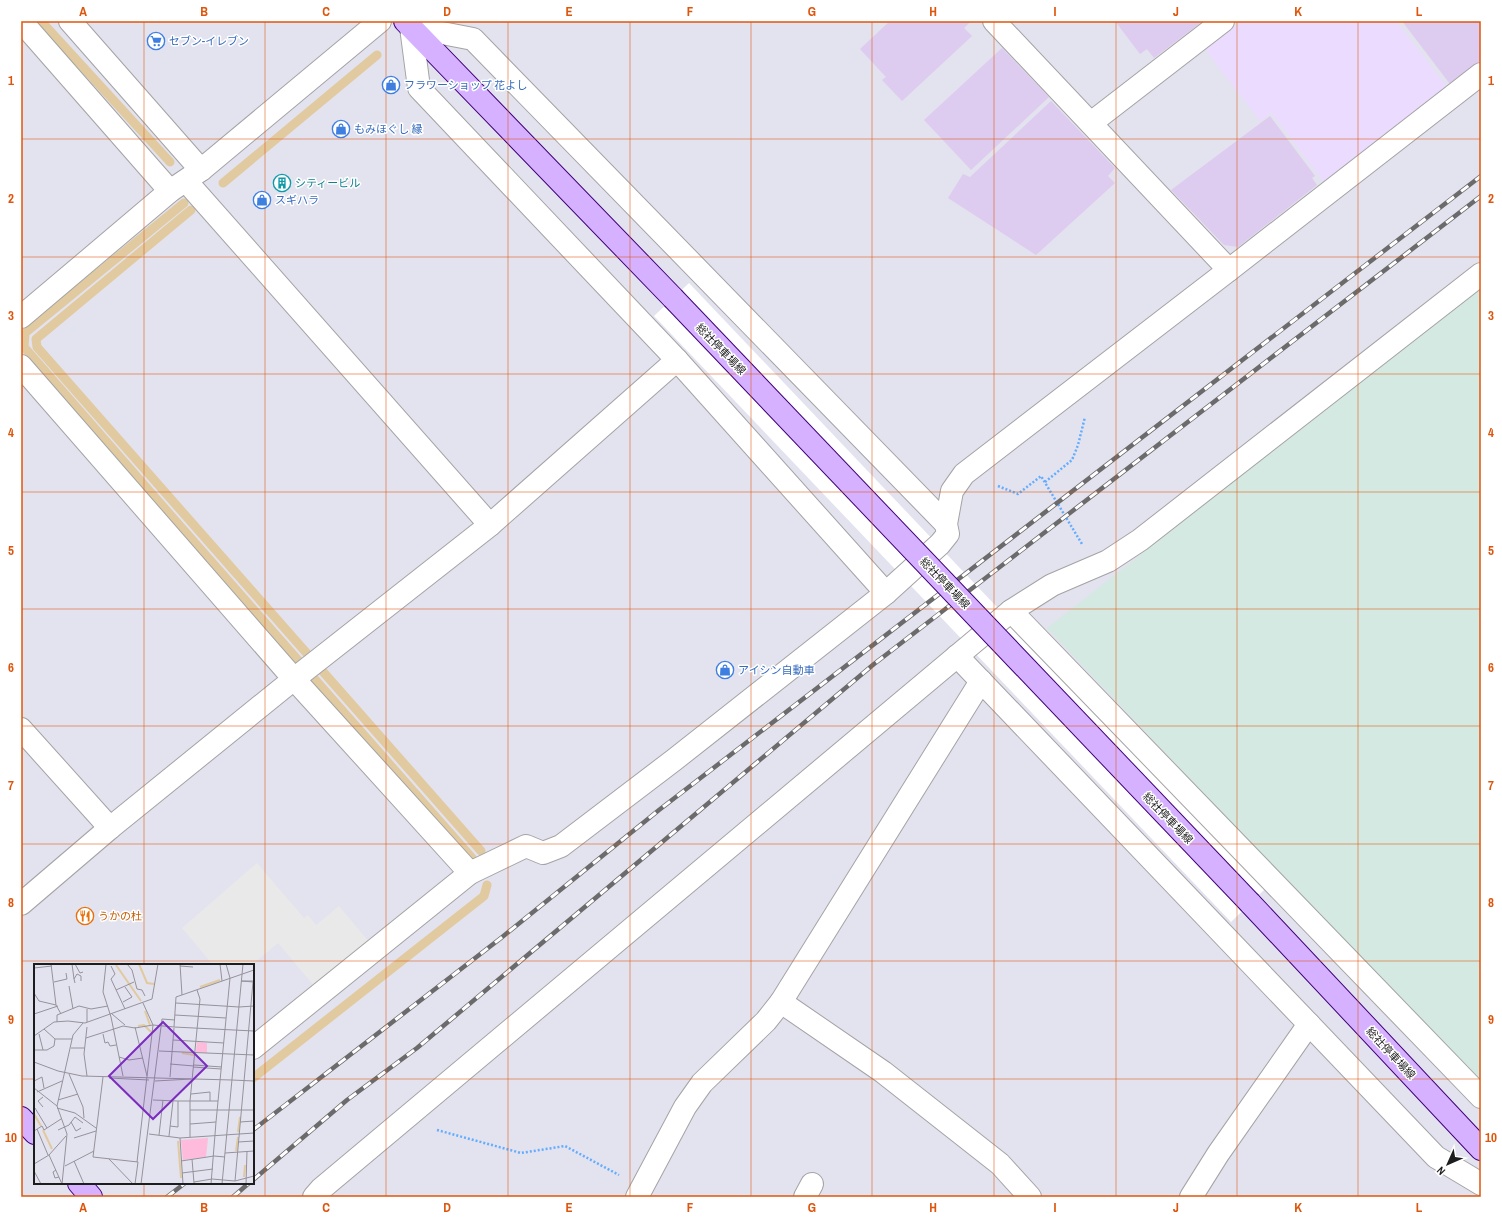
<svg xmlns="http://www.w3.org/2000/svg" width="1502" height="1218" viewBox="0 0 1502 1218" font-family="'Archivo Narrow','Noto Sans JP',sans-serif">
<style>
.industrial{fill:#d3e9e1}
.education{fill:#ebdbff}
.farmland{fill:#decbf0}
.parking{fill:#e9e9e9}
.pier{fill:#fff}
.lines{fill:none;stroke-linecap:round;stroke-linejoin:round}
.stream{stroke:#e1ca9f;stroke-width:9}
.street-casing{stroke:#a4a4a4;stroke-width:24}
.secondary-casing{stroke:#400078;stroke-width:24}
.path{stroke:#63adff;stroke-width:2.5;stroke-dasharray:2 2;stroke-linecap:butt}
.street{stroke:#fff;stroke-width:22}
.secondary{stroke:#d6b1ff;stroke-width:22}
.rail-casing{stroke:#6b6b6b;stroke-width:4.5}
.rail{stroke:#fff;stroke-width:3;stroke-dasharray:9;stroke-linecap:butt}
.secondary-bridge-casing{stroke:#400078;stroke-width:24;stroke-linecap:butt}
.secondary-bridge{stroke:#d6b1ff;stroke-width:22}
.grid{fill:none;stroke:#de560d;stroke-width:1;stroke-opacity:0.55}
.labels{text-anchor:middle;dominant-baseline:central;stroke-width:3;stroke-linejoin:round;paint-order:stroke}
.shop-label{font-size:11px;fill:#366cbe;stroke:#fff;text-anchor:start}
.culture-label{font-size:11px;fill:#0d838f;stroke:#fff;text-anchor:start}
.street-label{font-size:11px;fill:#1d1d1d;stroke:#fff}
.food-label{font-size:11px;fill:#c56008;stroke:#fff;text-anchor:start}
.inset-river{fill:none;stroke:#e1ca9f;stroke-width:2}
.inset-road{fill:none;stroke:#94939b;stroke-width:1}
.view{fill:#7b2cbf;fill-opacity:0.15;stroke:#7b2cbf;stroke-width:2}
.inset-edge{fill:none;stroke:#1d1d1d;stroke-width:2}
.neatline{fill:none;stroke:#de560d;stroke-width:1.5}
.grid-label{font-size:13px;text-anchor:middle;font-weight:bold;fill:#de560d}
</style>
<rect width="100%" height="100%" fill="#e3e2ef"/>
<!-- industrial -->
<polygon class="industrial" points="1481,289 1481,1086 1047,628"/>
<!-- education -->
<polygon class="education" points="1242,21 1396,21 1448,88 1324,182 1272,113 1260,121 1205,49"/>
<!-- farmland -->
<g class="farmland">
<polygon points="890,21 971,21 964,28 972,36 902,101 882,80 886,77 860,49"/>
<polygon points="1115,21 1203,21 1154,58 1147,49 1140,54"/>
<polygon points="1402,21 1481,21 1481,60 1450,84"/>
<polygon points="1002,48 1049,97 971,170 924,120"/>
<polygon points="1051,101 1115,168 1108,176 1115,183 1036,255 948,198 963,174 970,177"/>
<polygon points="1270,116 1315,176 1312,178 1317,185 1238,247 1224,245 1171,190"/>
</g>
<!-- parking -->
<polygon class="parking" points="257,863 304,918 308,915 316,925 339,906 370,943 315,987 278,943 252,965 213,965 182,928"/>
<!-- pier -->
<polygon class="pier" points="689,283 1265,889 1231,922 654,316"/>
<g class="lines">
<!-- stream -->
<g class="stream">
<polyline points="41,21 170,162"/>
<polyline points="223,183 377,55"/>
<polyline points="184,203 25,333 24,347 159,502 472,858"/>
<polyline points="191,210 36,339 37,347 481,851"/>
<polyline points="253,1078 484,896 487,885"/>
</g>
<defs>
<g id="street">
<polyline points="21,21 170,191"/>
<polyline points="70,21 201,170"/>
<polyline points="994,21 1229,270"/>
<polyline points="1091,123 1223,21"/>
<polyline points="186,181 490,525"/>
<polyline points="21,317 170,191 201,170 380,21"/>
<polyline points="21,366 294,679 470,873"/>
<polyline points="886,593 677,360 419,88 411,27 473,39 946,524"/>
<polyline points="1011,611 1481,1097"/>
<polyline points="957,656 1436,1157 1481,1184"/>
<polyline points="21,729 110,828"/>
<polyline points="21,904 110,828 294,679 490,525 677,360"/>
<polyline points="781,1002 883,1072 1000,1164 1030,1197"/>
<polyline points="253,1048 470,873 526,846 543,853 561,846 674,760 886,593 940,544 948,534 946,524 952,491 964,474 1229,270 1481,74"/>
<polyline points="314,1197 321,1189 1011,611 1052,585 1108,561 1140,540 1481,274"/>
<polyline points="637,1197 685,1107 702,1083 766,1021 781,1002 981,681"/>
<polyline points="805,1197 812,1184"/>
<polyline points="1191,1197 1218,1154 1309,1024"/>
</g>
<g id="secondary">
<polyline points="405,21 673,298"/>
<polyline points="1250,903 1481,1149"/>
<polyline points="21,1118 35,1133"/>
<polyline points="79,1183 91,1197"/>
</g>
</defs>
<!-- street casing -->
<use href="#street" class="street-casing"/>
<!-- secondary casing -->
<use href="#secondary" class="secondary-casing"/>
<!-- path -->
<g class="path">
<polyline points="1045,482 1072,460 1078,445 1085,417"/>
<polyline points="998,486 1018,494 1041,476 1082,544"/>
<polyline points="437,1130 521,1153 565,1146 619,1175"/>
</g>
<!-- street -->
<use href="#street" class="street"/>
<!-- secondary -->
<use href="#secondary" class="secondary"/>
<defs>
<g id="rail">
<polyline points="253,1130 501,938 659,810 1481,176"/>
<polyline points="253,1180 347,1100 417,1048 874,664 1481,196"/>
<polyline points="167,1197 185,1183"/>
<polyline points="233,1197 249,1183"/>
</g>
</defs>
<!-- rail casing -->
<use href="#rail" class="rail-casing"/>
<!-- rail -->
<use href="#rail" class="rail"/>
<defs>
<polyline id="secondary-bridge" points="673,298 1250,903"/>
</defs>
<!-- secondary-bridge casing -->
<use href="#secondary-bridge" class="secondary-bridge-casing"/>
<!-- secondary-bridge -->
<use href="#secondary-bridge" class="secondary-bridge"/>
</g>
<!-- grid -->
<path class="grid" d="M144,21v944M265,21v1176M386,21v1176M508,21v1176M630,21v1176M751,21v1176M872,21v1176M994,21v1176M1116,21v1176M1237,21v1176M1358,21v1176M21,139h1460M21,257h1460M21,374h1460M21,492h1460M21,609h1460M21,726h1460M21,844h1460M21,961h1460M21,1079h14M253,1079h1228M144,1183v14"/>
<!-- icons -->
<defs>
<symbol id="supermarket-ring" viewBox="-11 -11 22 22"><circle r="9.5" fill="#fff" stroke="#3f7fe0" stroke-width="1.5"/><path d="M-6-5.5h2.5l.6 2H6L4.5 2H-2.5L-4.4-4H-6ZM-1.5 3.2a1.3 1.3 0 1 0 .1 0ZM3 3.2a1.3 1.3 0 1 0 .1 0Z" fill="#3f7fe0"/></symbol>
<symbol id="shop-ring" viewBox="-11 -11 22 22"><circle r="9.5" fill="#fff" stroke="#3f7fe0" stroke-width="1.5"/><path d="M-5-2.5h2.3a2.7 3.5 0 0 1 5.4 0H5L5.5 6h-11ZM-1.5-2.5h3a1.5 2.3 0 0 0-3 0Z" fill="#3f7fe0"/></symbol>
<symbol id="building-ring" viewBox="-11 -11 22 22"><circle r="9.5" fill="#fff" stroke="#0f9aa8" stroke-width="1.5"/><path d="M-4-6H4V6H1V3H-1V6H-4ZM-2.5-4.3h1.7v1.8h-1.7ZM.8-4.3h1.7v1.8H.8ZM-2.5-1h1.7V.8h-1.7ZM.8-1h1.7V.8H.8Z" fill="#0f9aa8"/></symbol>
<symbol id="restaurant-ring" viewBox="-11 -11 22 22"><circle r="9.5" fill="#fff" stroke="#e8710a" stroke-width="1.5"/><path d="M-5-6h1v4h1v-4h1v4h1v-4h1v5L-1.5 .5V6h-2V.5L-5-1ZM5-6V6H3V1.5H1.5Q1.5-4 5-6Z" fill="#e8710a"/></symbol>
</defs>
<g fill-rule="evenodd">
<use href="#supermarket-ring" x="146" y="31" width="20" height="20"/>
<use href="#shop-ring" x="381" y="75" width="20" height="20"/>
<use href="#shop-ring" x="331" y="119" width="20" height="20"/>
<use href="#building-ring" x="272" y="173" width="20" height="20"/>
<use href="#shop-ring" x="252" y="190" width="20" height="20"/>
<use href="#shop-ring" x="715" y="660" width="20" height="20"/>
<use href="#restaurant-ring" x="75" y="906" width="20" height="20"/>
</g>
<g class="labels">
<!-- shop labels -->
<g class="shop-label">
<text x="169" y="41">セブン-イレブン</text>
<text x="404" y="85">フラワーショップ 花よし</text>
<text x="354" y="129">もみほぐし 縁</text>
<text x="275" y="200">スギハラ</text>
<text x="738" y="670">アイシン自動車</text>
</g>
<!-- culture labels -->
<g class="culture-label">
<text x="295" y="183">シティービル</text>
</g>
<!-- street labels -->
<g class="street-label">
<text transform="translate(721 349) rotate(46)">総社停車場線</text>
<text transform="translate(945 583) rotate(46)">総社停車場線</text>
<text transform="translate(1168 818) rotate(46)">総社停車場線</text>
<text transform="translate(1391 1053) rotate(47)">総社停車場線</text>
</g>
<!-- food labels -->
<g class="food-label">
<text x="98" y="916">うかの杜</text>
</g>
</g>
<!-- overview -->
<g transform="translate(34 964)">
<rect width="220" height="220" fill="#e3e2ef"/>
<path d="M163,78l10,1v10l-11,-1zM174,174l-2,19 -23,3 -2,-20z" fill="#febbdc"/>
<path class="inset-river" d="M105,0l8,19 7,1M82,1l25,36M166,23l20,-7M111,47l5,14M104,62l6,-1 7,7M148,89l12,2M0,150l7,12M9,166l9,19M204,168l2,-15M144,177l3,37M202,187l2,-14M210,213l1,-12"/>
<path class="inset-road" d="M17,0l5,41 5,9M38,0l2,15M41,0l5,9 3,-1M72,0l-3,28 8,25 12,59M93,0l5,6 5,19 5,1 3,6M146,0l2,31M186,0l2,17M192,0l4,14M77,2l4,8 -4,5 14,30M146,2l13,1M0,4l18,-2M20,18l13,-3 -1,-6M220,18l-13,-1h13M41,19l-1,-4 3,-5 4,2v5M35,22l4,23M82,26l18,-8M0,29l5,8 17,4M89,38l9,-5 -7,-10M109,39l10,22 21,2 2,-30 78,-27M142,39l63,4M205,43l15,-1M0,50l24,-8M78,50l13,11M141,51l51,3M23,58v-7l22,-9 12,3 17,-3M53,58v-13M53,63l-3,27 3,22M101,63l12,49M140,63l80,4M10,65l11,10M80,65l9,-3 12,2 18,-3 -16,137M5,70l4,16M69,70l2,9 3,-1 2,4 6,-1M0,72l20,-14 14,-1 17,2 67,-24 6,-35M52,74l28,-9M139,76l51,3M37,84h14M0,86h13l7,-4 1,-7h17M125,87l95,4M85,93l10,3 14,-2M0,98l24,9 24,5 150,4M136,100l24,2M160,101l28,2M159,103l28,2M35,110l14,33 1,11M69,113l-10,80 45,5 -3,22M136,113l4,-49M75,114l40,2M198,116l22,1M0,117l8,-4 2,11M121,117l36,-2M0,124l23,18 10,28 -5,50M3,128l25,-11M157,130l19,-2v9M9,133l-5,4 5,6M24,136l20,-6M119,136l25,1v26l-8,-1M144,137h40M23,142l16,-71 10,-12M1,144l12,20M23,144l18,5 21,15M156,146h64M37,158l5,9 5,-3M206,158l14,-1M156,160l26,-2 14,-144M3,165l11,26M24,166l11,-5 6,-8 8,6M0,167l8,-5 2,4 17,-11M115,170l31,4 74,-5M125,171l4,-35M135,172l4,-35M156,173v-36l10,-102 -3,-9M40,174l22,-7M146,174l3,46M204,178l16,-1M191,189l29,-2M15,191l13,29M75,195l24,25M158,195l2,24M40,197l10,23M147,197l33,-5 11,1M0,200l15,-9 17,-19M31,202l29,-15M22,206l-3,2 2,6 4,-1M0,207l7,13M148,209l31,-4M201,217l18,-199M160,218l18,-3 23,2 19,-5M107,220l21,-165 13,1M177,220l5,-62M188,220l21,-220M212,220l1,-33"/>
<path class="view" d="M129,58l44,44 -54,53 -44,-43z"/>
<rect width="220" height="220" class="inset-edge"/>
</g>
<!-- border -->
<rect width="1502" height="1218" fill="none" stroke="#ffffff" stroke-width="44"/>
<!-- north arrow -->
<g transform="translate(1448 1164) rotate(225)" stroke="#ffffff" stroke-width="3" paint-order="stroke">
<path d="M0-3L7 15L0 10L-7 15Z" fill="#1d1d1d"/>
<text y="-6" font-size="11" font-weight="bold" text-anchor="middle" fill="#1d1d1d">N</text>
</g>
<rect x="22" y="22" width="1458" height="1174" class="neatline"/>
<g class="grid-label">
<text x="83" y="16">A</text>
<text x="204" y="16">B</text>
<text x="326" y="16">C</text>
<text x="447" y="16">D</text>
<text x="569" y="16">E</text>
<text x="690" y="16">F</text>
<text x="812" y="16">G</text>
<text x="933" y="16">H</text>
<text x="1055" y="16">I</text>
<text x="1176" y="16">J</text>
<text x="1298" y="16">K</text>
<text x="1419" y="16">L</text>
<text x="11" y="85">1</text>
<text x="1491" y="85">1</text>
<text x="11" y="203">2</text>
<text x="1491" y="203">2</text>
<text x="11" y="320">3</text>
<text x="1491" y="320">3</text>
<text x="11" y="437">4</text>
<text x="1491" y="437">4</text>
<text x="11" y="555">5</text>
<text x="1491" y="555">5</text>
<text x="11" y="672">6</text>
<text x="1491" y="672">6</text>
<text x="11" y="790">7</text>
<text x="1491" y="790">7</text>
<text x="11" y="907">8</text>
<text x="1491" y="907">8</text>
<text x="11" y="1024">9</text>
<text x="1491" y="1024">9</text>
<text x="11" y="1142">10</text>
<text x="1491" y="1142">10</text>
<text x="83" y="1212">A</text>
<text x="204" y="1212">B</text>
<text x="326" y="1212">C</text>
<text x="447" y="1212">D</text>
<text x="569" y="1212">E</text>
<text x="690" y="1212">F</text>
<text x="812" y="1212">G</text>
<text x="933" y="1212">H</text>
<text x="1055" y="1212">I</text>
<text x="1176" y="1212">J</text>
<text x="1298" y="1212">K</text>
<text x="1419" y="1212">L</text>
</g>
</svg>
